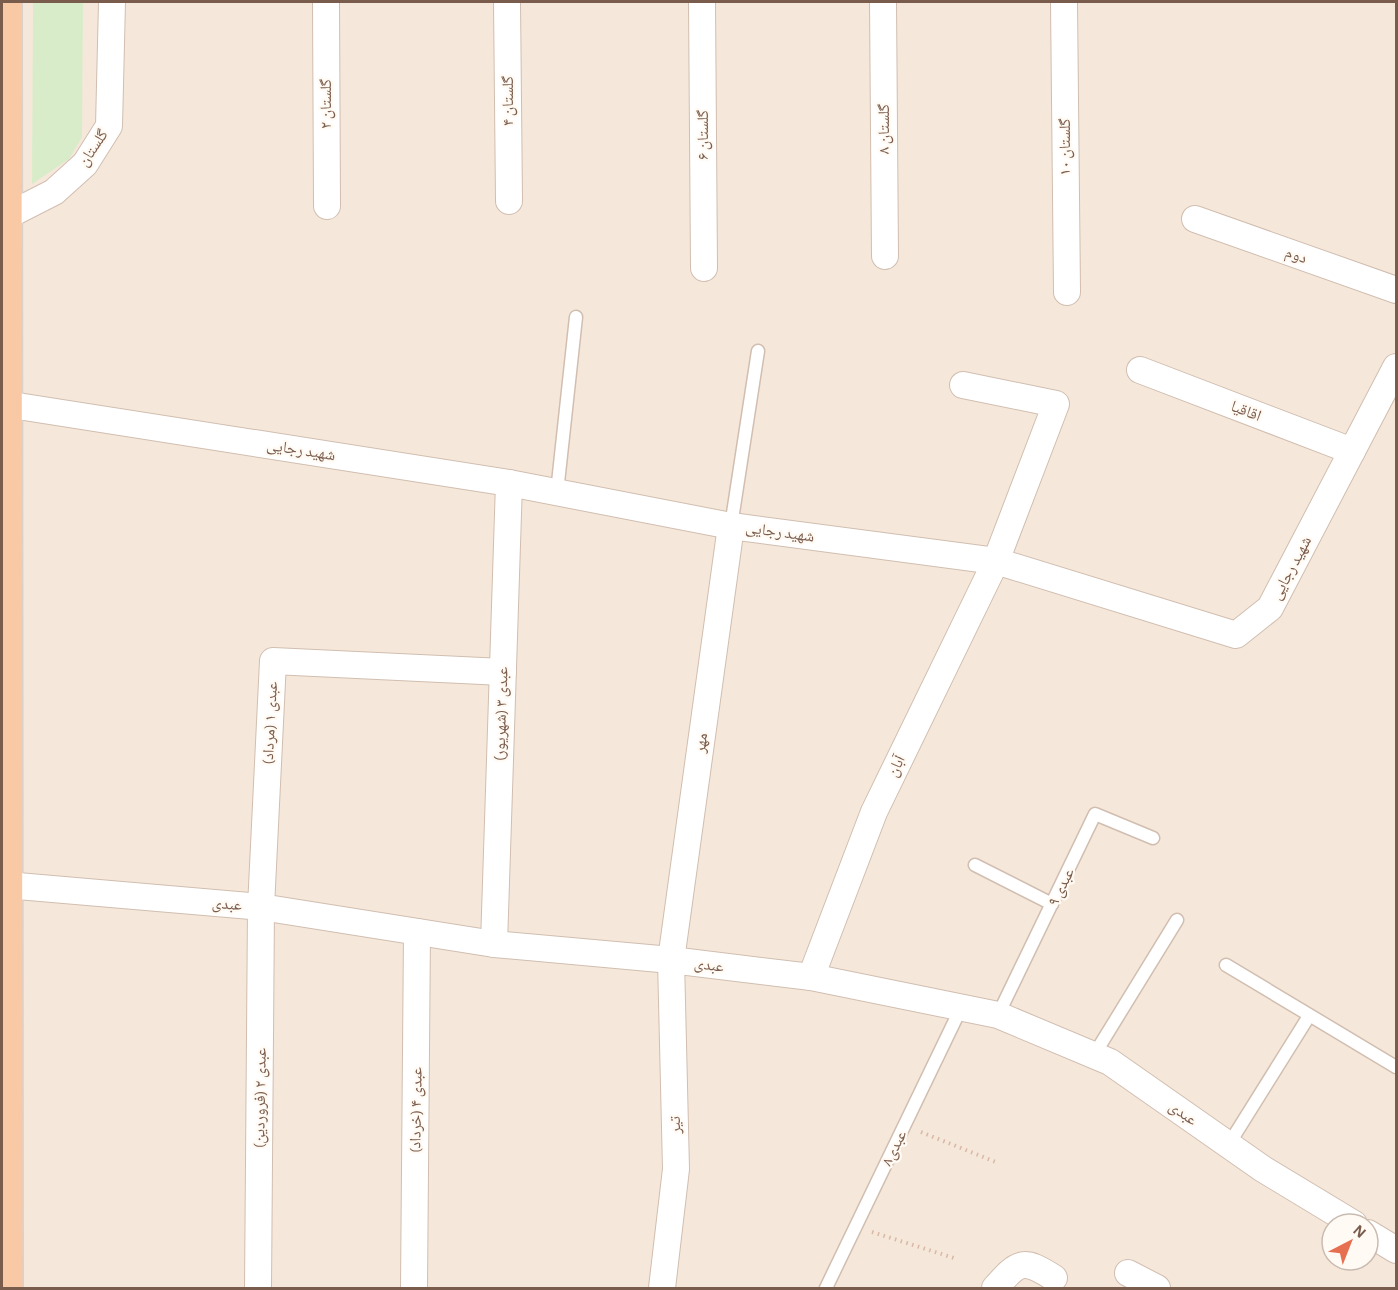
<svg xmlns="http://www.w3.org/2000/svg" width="1398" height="1290" viewBox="0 0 1398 1290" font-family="'Alegreya Sans','Noto Naskh Arabic',sans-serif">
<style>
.residential{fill:#f5e8da;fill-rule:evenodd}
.green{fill:#d8ecc9}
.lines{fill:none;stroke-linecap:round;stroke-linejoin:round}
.service-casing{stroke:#d1beb0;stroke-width:15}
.minor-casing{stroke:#d1beb0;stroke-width:28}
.trunk-casing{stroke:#dad1cd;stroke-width:36}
.path{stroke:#d9b8a5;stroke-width:4;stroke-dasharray:1.5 4.5;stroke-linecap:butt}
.service{stroke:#fff;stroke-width:12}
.minor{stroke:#fff;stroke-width:26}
.trunk{stroke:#f9c8a4;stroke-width:33}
.labels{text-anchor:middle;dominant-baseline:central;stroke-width:4.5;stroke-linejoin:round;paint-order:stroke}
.street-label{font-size:16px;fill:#7a5c4d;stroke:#fffaf3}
</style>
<rect width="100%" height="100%" fill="#fdf6ec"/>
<!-- residential -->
<path class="residential" d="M2,2h1394v1286h-1394zM1332,1224h36v36h-36z"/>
<!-- green -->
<polygon class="green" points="33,2 83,2 82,137 69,159 32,184"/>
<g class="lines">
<defs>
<g id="service">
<polyline points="557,492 576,317"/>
<polyline points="731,526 758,351"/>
<polyline points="975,865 1052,904"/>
<polyline points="1226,965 1396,1067"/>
<polyline points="998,1015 1095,814 1153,838"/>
<polyline points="1094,1055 1177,920"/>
<polyline points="1229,1144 1309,1016"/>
<polyline points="826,1288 961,1008"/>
</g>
<g id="minor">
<polyline points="326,2 327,206"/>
<polyline points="507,2 509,201"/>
<polyline points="702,2 704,268"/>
<polyline points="883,2 885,256"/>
<polyline points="1064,2 1067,292"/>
<polyline points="5,217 54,192 85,164 109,126 112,2"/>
<polyline points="1195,219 1396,290"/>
<polyline points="1140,370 1352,451"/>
<polyline points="5,404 509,483 731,526 996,561 1236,635 1270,608 1396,367"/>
<polyline points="6,885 261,907 494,944 671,960 811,977 998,1015 1110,1062 1263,1169 1354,1224"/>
<polyline points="494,944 509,483"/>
<polyline points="811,977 874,812 996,561 1056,404 963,385"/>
<polyline points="1368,1233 1396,1250"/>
<polyline points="1128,1273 1157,1288"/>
<polyline points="258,1288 261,907 273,661 503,672"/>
<polyline points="414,1288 417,932"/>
<polyline points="662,1288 676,1169 671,960 731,526"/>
<path d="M995,1288c24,-27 28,-30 59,-10"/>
</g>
<polyline id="trunk" points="5,2 6,1288"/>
</defs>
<!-- service casing -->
<use href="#service" class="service-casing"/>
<!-- minor casing -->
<use href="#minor" class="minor-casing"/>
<!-- trunk casing -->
<use href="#trunk" class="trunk-casing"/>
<!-- path -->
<g class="path">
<polyline points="921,1132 998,1163"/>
<polyline points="872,1232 954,1258"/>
</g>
<!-- service -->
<use href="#service" class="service"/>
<!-- minor -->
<use href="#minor" class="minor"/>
<!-- trunk -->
<use href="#trunk" class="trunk"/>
</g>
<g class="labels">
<!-- street labels -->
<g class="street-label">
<text transform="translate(508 101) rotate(-90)">گلستان ۴</text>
<text transform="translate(326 104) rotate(-90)">گلستان ۲</text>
<text transform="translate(884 129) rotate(-90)">گلستان ۸</text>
<text transform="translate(703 135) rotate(-90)">گلستان ۶</text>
<text transform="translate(1065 147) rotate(-90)">گلستان ۱۰</text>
<text transform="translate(93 148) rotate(-56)">گلستان</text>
<text transform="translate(1296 255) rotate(19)">دوم</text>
<text transform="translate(1246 411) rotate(21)">اقاقیا</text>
<text transform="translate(301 450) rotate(9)">شهید رجایی</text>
<text transform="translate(780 532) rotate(8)">شهید رجایی</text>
<text transform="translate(1291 568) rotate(-62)">شهید رجایی</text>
<text transform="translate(501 714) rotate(-88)">عبدی ۳ (شهریور)</text>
<text transform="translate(270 723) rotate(-87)">عبدی ۱ (مرداد)</text>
<text transform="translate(701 743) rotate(-82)">مهر</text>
<text transform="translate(896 766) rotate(-64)">آبان</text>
<text transform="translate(1061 887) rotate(-64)">عبدی ۹</text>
<text transform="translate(227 904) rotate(5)">عبدی</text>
<text transform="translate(709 965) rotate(7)">عبدی</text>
<text transform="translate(260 1098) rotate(-89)">عبدی ۲ (فروردین)</text>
<text transform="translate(416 1110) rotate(-89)">عبدی ۴ (خرداد)</text>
<text transform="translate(1183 1113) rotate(35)">عبدی</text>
<text transform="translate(675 1125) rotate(-91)">تیر</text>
<text transform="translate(894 1148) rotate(-64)">عبدی۸</text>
</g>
</g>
<!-- border -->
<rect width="1398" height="1290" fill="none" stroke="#7a5c4d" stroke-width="6"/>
<!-- north arrow -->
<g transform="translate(1350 1242) rotate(42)"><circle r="28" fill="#fffaf3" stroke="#cabbb1" stroke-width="1.5"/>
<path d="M0-4.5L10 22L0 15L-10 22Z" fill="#e76f51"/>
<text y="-9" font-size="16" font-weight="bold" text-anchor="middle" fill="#7a5c4d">N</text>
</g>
</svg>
